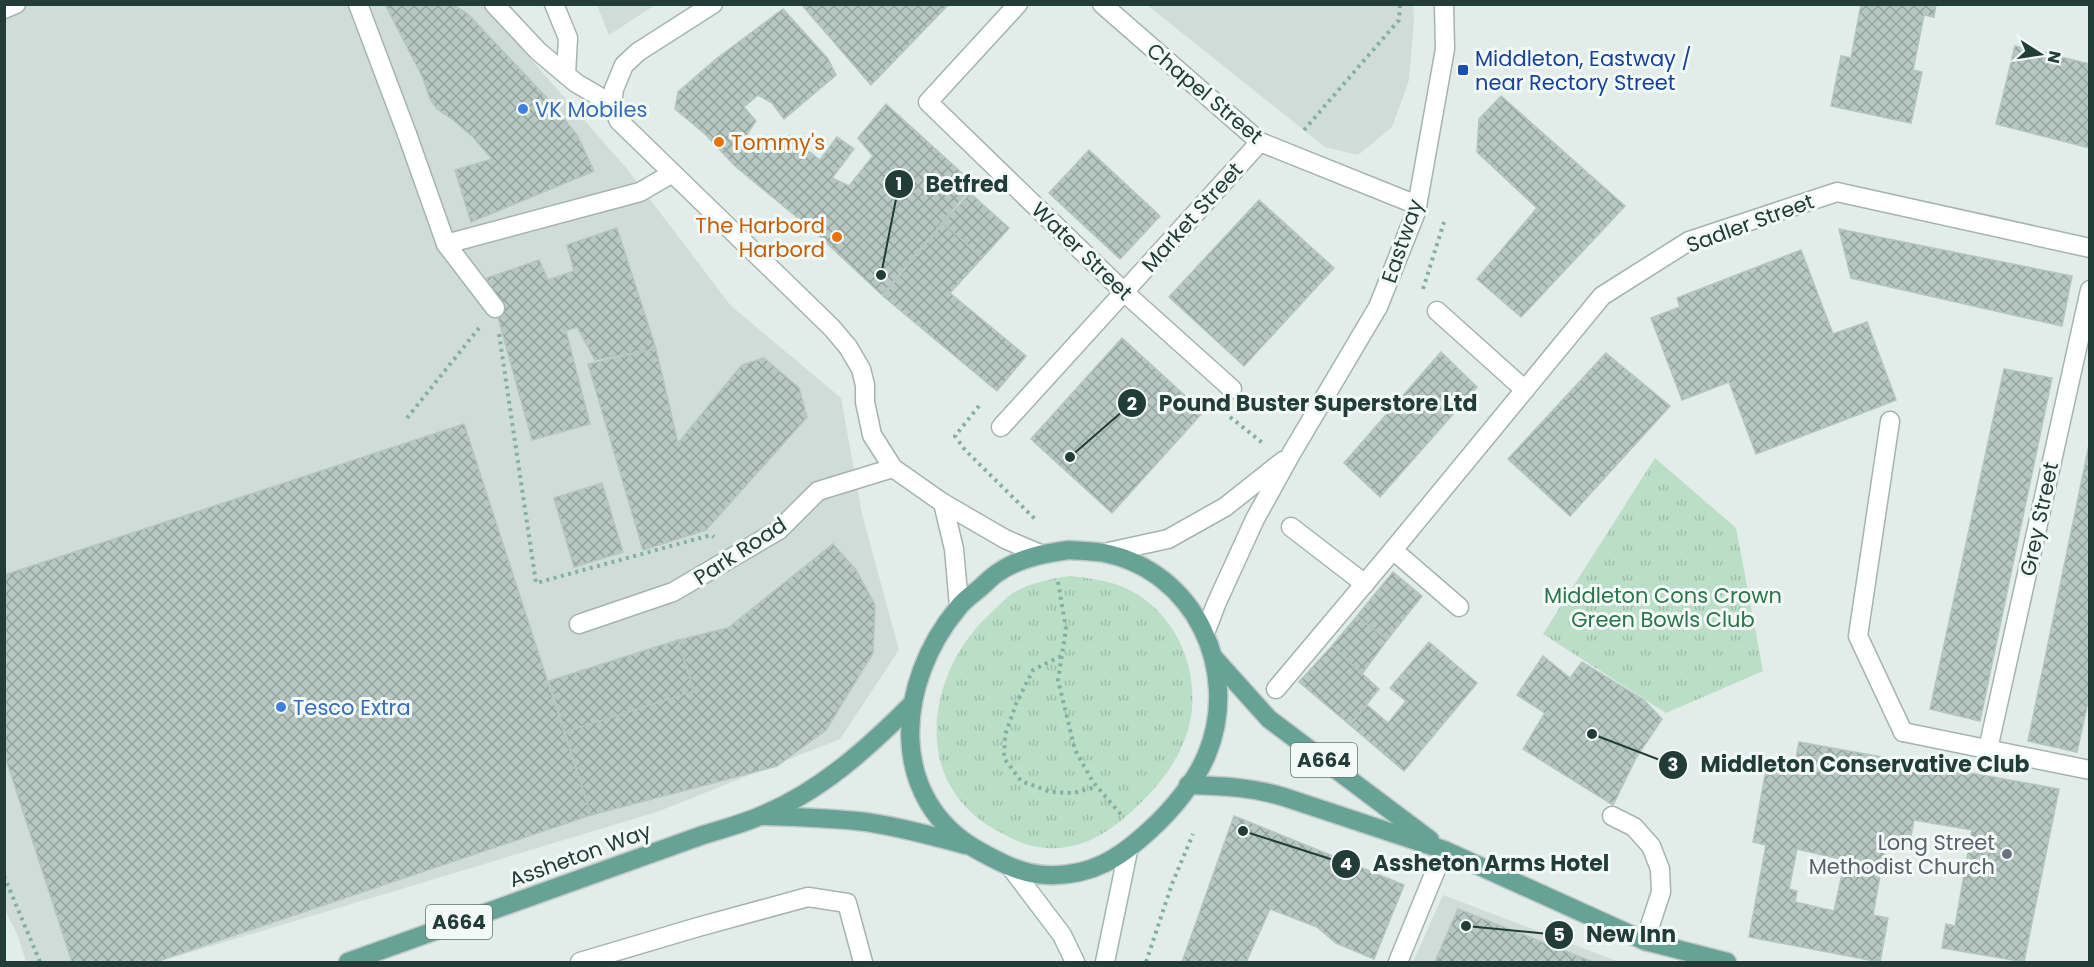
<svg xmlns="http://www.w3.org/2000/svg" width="2094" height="967" viewBox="0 0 2094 967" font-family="Poppins,sans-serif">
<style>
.built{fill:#d0dcd7}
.grass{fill:url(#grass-tufts)}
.building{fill:url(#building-cross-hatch);stroke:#b4c6c0;stroke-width:1.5;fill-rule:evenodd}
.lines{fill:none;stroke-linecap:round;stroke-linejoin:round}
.service-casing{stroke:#a5b4b0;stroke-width:21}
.pedestrian-casing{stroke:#a5b4b0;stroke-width:21}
.minor-casing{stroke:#a5b4b0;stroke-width:21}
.tertiary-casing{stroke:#a5b4b0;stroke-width:21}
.secondary-casing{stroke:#a0b8b1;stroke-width:21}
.primary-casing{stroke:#c1c9c7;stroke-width:21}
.path{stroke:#82b0a4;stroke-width:4;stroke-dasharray:3 4.5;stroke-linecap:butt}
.service{stroke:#fff;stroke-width:18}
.pedestrian{stroke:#fff;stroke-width:18}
.minor{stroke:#fff;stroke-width:18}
.tertiary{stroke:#fff;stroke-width:18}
.secondary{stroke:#fff;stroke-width:18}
.primary{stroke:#66a296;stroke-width:18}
.transit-dot{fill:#1a4fb4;stroke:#f2f9f6;stroke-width:2}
.shop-dot{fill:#3f7fe0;stroke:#f2f9f6;stroke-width:2}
.food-dot{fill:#e8710a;stroke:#f2f9f6;stroke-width:2}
.worship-dot{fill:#6b7280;stroke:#f2f9f6;stroke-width:2}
.labels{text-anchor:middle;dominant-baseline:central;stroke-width:6;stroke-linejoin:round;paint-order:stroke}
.shield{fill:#f2f9f6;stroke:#607571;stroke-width:1.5}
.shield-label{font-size:20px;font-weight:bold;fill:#223d38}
.transit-label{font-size:21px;fill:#164399;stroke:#f2f9f6;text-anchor:start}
.street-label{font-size:21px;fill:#223d38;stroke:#f2f9f6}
.shop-label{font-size:21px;fill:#366cbe;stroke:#f2f9f6;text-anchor:start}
.food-label{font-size:21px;fill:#c56008;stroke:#f2f9f6;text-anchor:start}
.park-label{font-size:21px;fill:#2b754c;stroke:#f2f9f6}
.worship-label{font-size:21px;fill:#5b616d;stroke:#f2f9f6;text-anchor:end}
.leader{fill:none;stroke:#223d38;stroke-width:2}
.callout-dot{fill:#223d38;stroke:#f2f9f6;stroke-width:2}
.mark-label{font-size:18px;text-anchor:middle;font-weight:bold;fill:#fff}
.callout-label{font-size:22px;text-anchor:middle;font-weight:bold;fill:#223d38;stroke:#f2f9f6;stroke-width:6;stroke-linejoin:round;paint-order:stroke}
</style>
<defs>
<pattern id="grass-tufts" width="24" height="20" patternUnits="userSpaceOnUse" patternTransform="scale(1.5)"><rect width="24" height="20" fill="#badec6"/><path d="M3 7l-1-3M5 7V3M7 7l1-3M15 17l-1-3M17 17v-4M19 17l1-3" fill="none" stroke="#a0bfab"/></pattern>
<pattern id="building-cross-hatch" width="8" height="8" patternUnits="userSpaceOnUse" patternTransform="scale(1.5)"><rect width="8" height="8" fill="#b7c7c1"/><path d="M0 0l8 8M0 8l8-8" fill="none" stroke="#94a39e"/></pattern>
</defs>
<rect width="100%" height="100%" fill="#e2ece8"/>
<!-- built -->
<g class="built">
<polygon points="5,5 481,5 486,8 627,169 731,306 841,398 862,514 899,650 840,739 657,812 158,962 26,962 18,936 5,910"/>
<polygon points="597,5 655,5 609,35"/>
<polygon points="1147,5 1413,5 1414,20 1409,80 1392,127 1358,155 1325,147"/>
<polygon points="1443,895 1619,962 1413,962"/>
</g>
<!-- grass -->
<g class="grass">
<polygon points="1655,458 1736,528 1763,671 1666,713 1543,634"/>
<path d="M1070,576c18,2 35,4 53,11 59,25 85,99 60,157 -11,26 -31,49 -52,68 -24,22 -50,38 -85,36 -19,-1 -34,-9 -50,-18 -88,-48 -69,-161 -3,-219 6,-6 13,-13 20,-18 17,-10 37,-14 57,-17z"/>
</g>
<!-- building -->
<g class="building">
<polygon points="385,4 452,4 468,14 547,98 577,135 594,171 471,222 455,170 492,159 473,137 452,119 437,109 430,99 422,76"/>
<polygon points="801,4 949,4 871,85"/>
<polygon points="1861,4 1936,4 1934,17 1924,15 1913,70 1922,72 1911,123 1831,106 1841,56 1851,58"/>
<polygon points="783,9 828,59 836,75 784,119 772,103 758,95 744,107 756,121 747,134 771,151 789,136 820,160 837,137 854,149 832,178 849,186 873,156 858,138 886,104 974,184 882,295 816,233 735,166 705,134 675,109 678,92 716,59"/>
<polygon points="2015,46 2090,64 2090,148 1996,124"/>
<polygon points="1501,96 1625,206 1521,317 1477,279 1537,208 1477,152 1479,119"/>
<polygon points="1089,150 1160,216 1120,259 1049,193"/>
<polygon points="970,193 1009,228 982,258 943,223"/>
<polygon points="1259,200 1334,268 1244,366 1169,297"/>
<polygon points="943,223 982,258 950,293 1026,356 997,391 883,296"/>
<polygon points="617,228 656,349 595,360 577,327 566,331 590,424 532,440 487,278 539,260 548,280 574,271 567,245"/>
<polygon points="1839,229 2072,276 2062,326 1851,278"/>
<polygon points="1801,250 1833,334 1867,322 1896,400 1756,454 1729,382 1682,400 1651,318 1680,307 1677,298"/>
<polygon points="1122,338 1203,412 1112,513 1031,439"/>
<polygon points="656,349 678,443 742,365 764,358 799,388 807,417 706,530 643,550 588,364"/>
<polygon points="1441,352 1477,387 1380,497 1344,463"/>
<polygon points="1606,353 1670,406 1570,516 1508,459"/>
<polygon points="2004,369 2052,378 1980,721 1930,709"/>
<polygon points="464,424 591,815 155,962 72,962 4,753 4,575"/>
<polygon points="2090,440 2090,693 2077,752 2028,741"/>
<polygon points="602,483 623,552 574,567 554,498"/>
<polygon points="833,544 856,570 875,605 873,653 826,730 777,766 591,815 565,732 694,691 678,640 728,628"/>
<polygon points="1393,572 1422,596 1387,640 1357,616"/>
<polygon points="1357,616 1387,640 1362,674 1332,646"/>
<polygon points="678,640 694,691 565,732 549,681"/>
<polygon points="1429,642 1477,683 1404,771 1350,725 1367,705 1388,723 1406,701 1390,688"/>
<polygon points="1332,646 1379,689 1350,725 1299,682"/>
<polygon points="1543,656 1570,678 1582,662 1644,700 1662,719 1636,758 1613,805 1523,749 1545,713 1517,695"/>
<path d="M1799,742l260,47 -35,173 -82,-14 4,-24 9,2 17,-96 -58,-10 -5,26 -23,-4 -13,73 15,3 -8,44 -131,-25 17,-92 -13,-3 15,-84 27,5zM1797,849l48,11 -11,51 -39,-9 2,-11 -8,-2z"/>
<polygon points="1234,816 1404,885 1374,959 1336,943 1317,927 1270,909 1246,962 1182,962"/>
<polygon points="1458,909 1593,962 1435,962"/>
</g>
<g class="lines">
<defs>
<g id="service">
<polyline points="1018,4 928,102 1124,292 1232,389"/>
<polyline points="1102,4 1260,142 1417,205"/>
<polyline points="4,9 16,4"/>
<polyline points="407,134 446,244 495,308"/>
<polyline points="446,244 640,192 671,174"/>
<polyline points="1124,292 1260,142"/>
<polyline points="1890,421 1858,636 1903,732"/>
<polyline points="579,624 673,592 779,530 818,491 893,468"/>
<polyline points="1612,816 1634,827 1651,846 1660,869 1661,892 1645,941"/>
<polyline points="580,962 698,927 808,897 847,903 863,962"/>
<polyline points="1398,962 1444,850"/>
</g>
<g id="pedestrian">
<polyline points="358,4 407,134"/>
<polyline points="494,4 538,51 576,83 612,104"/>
<polyline points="554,4 568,38 566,74"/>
<polyline points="1001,427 1124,292"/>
<polyline points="1291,527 1365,584"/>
<polyline points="1276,689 1393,550"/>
</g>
<g id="minor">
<polyline points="1437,311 1525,390"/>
<polyline points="1459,607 1393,550 1602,296 1689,241 1837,192 2090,248"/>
<polyline points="1903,732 2090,770"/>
<polyline points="1988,749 2090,290"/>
</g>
<g id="tertiary">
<polyline points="713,4 638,52 624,65 614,89 612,104 619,121 832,328 848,347 861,369 865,385 865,402 872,435 893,468 943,503 1005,539 1040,554"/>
<polyline points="943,503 954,549 959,606"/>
<polyline points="1104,553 1168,539 1225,507 1283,461"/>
<polyline points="1205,633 1217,602 1255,519 1291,454 1378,307 1416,212 1445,49 1444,4"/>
</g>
<g id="secondary">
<polyline points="1012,869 1062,935 1075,962"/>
<polyline points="1105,962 1128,851"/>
</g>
<g id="primary">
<path d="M1069,550c11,1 24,1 35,3 91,18 137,118 103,201 -11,27 -35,56 -56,75 -31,29 -60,48 -105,46 -25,-1 -44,-12 -65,-23 -96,-52 -85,-170 -23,-244 6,-8 15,-14 22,-20 6,-5 12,-12 19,-16 20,-14 46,-19 70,-22z"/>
<polyline points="1215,659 1269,719 1430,840"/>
<path d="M1188,785c34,1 64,2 96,12l160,53 201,91 82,21"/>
<path d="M763,816c34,1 69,2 103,6 34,5 67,14 100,23"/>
<path d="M348,962l355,-127c19,-6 39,-11 57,-19 60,-24 108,-68 153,-113"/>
</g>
</defs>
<!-- service casing -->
<use href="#service" class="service-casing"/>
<!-- pedestrian casing -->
<use href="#pedestrian" class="pedestrian-casing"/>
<!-- minor casing -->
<use href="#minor" class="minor-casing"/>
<!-- tertiary casing -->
<use href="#tertiary" class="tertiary-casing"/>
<!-- secondary casing -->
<use href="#secondary" class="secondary-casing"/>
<!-- primary casing -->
<use href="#primary" class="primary-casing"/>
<!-- path -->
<g class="path">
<polyline points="1304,130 1399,20 1400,4"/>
<polyline points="1423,289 1444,222"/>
<polyline points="499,334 536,583 711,535 714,537"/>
<polyline points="979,406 955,436 965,450 1037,521"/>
<polyline points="1230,417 1264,444"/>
<polyline points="407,418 479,328"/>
<polyline points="1058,582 1066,629 1058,680 1075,750 1093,782 1123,817"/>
<polyline points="1061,656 1033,670 1016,704 1005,735 1004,758 1021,781 1051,792 1073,793 1096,787"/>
<polyline points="4,876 40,962"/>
<polyline points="1146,962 1172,884 1193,834"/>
</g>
<!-- service -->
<use href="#service" class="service"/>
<!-- pedestrian -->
<use href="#pedestrian" class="pedestrian"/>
<!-- minor -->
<use href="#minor" class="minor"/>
<!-- tertiary -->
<use href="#tertiary" class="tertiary"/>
<!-- secondary -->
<use href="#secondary" class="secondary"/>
<!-- primary -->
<use href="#primary" class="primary"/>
</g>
<!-- markers -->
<rect class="transit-dot" x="1457" y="64" width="12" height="12" rx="3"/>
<g class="shop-dot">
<circle cx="523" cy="109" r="6"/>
<circle cx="281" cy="707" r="6"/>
</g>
<g class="food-dot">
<circle cx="719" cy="142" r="6"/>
<circle cx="837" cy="237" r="6"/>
</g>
<circle class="worship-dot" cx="2007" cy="854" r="6"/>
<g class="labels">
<!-- shield labels -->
<g class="shield">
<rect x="1291" y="743" width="66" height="34" rx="4.5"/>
<rect x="426" y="905" width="66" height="34" rx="4.5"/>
</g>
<g class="shield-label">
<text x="1324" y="760">A664</text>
<text x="459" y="922">A664</text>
</g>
<!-- transit labels -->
<g class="transit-label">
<text x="1475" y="58">Middleton, Eastway /<tspan x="1475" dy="24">near Rectory Street</tspan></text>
</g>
<!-- street labels -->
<g class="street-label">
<text transform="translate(1205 93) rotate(40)">Chapel Street</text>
<text transform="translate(1192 217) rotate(-48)">Market Street</text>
<text transform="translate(1750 223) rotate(-20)">Sadler Street</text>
<text transform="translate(1402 241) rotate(-71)">Eastway</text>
<text transform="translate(1082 251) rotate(44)">Water Street</text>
<text transform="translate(2039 519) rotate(-78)">Grey Street</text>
<text transform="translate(740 551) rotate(-33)">Park Road</text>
<text transform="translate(580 855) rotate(-20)">Assheton Way</text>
</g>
<!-- shop labels -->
<g class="shop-label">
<text x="535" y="109">VK Mobiles</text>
<text x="293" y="707">Tesco Extra</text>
</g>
<!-- food labels -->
<g class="food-label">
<text x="731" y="142">Tommy's</text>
<text x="825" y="225" text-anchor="end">The Harbord<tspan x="825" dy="24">Harbord</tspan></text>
</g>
<!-- park labels -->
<g class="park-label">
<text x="1663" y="595">Middleton Cons Crown<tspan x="1663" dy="24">Green Bowls Club</tspan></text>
</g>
<!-- worship labels -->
<g class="worship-label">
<text x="1995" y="842">Long Street<tspan x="1995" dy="24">Methodist Church</tspan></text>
</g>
</g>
<!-- callouts -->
<path class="leader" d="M881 275L899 184M1070 457L1132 403M1592 734L1673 765M1243 831L1346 864M1466 926L1559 935"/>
<g class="callout-dot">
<circle cx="881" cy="275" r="6"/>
<circle cx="1070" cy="457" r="6"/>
<circle cx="1592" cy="734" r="6"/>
<circle cx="1243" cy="831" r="6"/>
<circle cx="1466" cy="926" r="6"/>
<circle cx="899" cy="184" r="15"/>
<circle cx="1132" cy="403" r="15"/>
<circle cx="1673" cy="765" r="15"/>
<circle cx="1346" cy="864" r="15"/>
<circle cx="1559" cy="935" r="15"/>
</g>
<g class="mark-label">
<text x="899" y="190">1</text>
<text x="1132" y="410">2</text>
<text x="1673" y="771">3</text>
<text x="1346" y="870">4</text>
<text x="1559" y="941">5</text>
</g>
<g class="callout-label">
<text x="967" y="192">Betfred</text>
<text x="1318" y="411">Pound Buster Superstore Ltd</text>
<text x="1865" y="772">Middleton Conservative Club</text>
<text x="1491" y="871">Assheton Arms Hotel</text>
<text x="1631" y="942">New Inn</text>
</g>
<!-- border -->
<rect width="2094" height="967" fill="none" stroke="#223d38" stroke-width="12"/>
<!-- north arrow -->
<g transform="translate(2040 54) rotate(102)" stroke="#f2f9f6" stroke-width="4.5" paint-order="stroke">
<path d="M0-4.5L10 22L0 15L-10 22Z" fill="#223d38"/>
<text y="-9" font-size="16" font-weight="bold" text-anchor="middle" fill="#223d38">N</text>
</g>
</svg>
